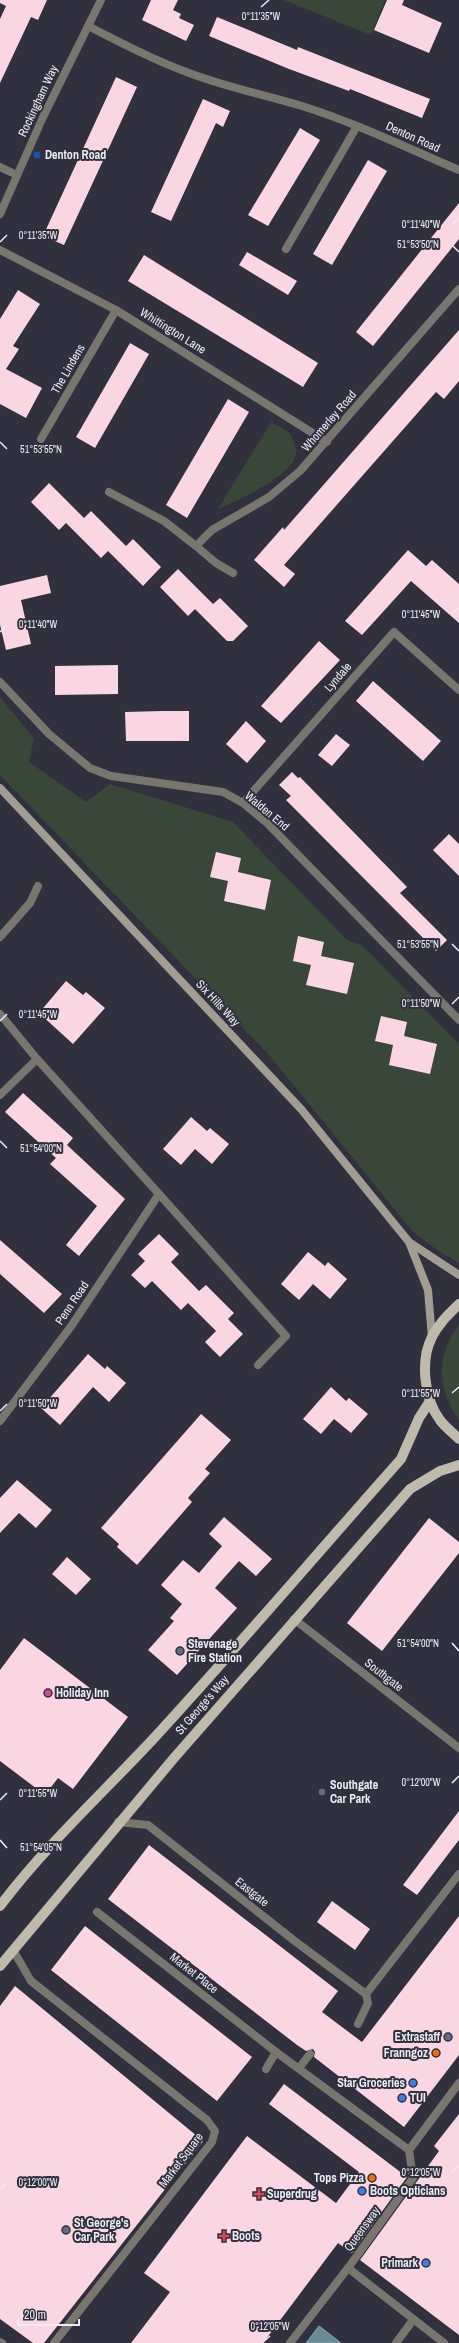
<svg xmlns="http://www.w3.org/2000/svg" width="459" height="2343" viewBox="0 0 459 2343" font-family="'Archivo Narrow',sans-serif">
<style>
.green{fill:#394738}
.water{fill:#678b93;stroke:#8fa8b1}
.building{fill:#fad6e2}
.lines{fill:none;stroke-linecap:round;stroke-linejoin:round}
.street{stroke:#79766f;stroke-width:8}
.secondary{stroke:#a19d92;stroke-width:8}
.primary{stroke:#c0baac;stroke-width:10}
.ticks{fill:none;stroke:#ecedf6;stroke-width:1.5}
.transit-dot{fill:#1a4fb4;stroke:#30303e;stroke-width:1.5}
.service-dot{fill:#5c6f8a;stroke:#30303e;stroke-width:1.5}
.hotel-dot{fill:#d1479c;stroke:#30303e;stroke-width:1.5}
.food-dot{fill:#e8710a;stroke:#30303e;stroke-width:1.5}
.shop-dot{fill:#3f7fe0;stroke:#30303e;stroke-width:1.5}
.health-dot{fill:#e0444e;stroke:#30303e;stroke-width:1.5}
.labels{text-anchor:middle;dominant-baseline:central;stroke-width:4;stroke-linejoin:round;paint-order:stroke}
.street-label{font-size:12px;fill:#ecedf6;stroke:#30303e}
.poi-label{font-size:12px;font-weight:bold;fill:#ecedf6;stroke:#30303e;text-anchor:start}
.ticks-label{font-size:10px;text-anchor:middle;fill:#ecedf6;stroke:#30303e;stroke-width:4;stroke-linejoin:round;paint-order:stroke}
</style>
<rect width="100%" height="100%" fill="#30303e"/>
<!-- green -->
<g class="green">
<polygon points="284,0 385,0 371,35"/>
<path d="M271,422l19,11c2,6 7,15 6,21 -2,21 -59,47 -78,55z"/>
<polygon points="0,697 34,738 29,762 86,802 110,784 233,822 347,940 363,946 459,1044 459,1263 440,1252 413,1232 269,1055 0,775"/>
<path d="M459,1324v97c-22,-33 -24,-64 0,-97z"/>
</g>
<!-- water -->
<polygon class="water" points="319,2326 341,2343 306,2343"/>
<!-- building -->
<g class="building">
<polygon points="0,0 47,0 38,20 31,17 0,83 0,19 6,6 0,3"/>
<polygon points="151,0 178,0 173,10 181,14 179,18 194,25 186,41 142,20"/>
<polygon points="387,0 404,0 402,5 442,23 429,53 374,30"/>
<polygon points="217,17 297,50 298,47 430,99 422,118 350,89 349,91 289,69 209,36"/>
<polygon points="116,77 137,87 64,245 43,236"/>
<polygon points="203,99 230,111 223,127 216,123 171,221 151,212"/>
<polygon points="300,128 320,140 268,226 248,215"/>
<polygon points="368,160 387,171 332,265 313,254"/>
<polygon points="459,203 459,239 373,346 356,332"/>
<polygon points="247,252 297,281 288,295 239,265"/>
<polygon points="144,255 318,363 303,387 128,281"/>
<polygon points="18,290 40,304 13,346 19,349 6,369 42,388 26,418 0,404 0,319"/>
<polygon points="459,330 459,381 444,399 436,392 284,565 295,574 284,587 254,560 283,527 284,530"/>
<polygon points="130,343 149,354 95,448 76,437"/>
<polygon points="228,399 249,412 187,518 166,505"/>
<polygon points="49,483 84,518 91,511 126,546 133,539 161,567 143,586 108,551 101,558 66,523 59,530 31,502"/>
<polygon points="408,550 426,566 432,560 459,584 459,623 411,581 362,635 345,621"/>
<polygon points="178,569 213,604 220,598 248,626 233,641 227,641 195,609 188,616 160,587"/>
<polygon points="47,575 51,593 21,600 31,644 6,650 0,625 0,586"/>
<polygon points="319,641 340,660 281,723 261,706"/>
<polygon points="118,665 118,694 55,695 55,666"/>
<polygon points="373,681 441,741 423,761 356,701"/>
<polygon points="162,711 189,711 189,741 126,741 125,712"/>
<polygon points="246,721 266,741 247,763 226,744"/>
<polygon points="336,734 350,745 332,766 318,755"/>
<polygon points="292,772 298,778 300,777 407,887 400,893 447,940 436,951 286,800 291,796 279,785"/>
<polygon points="449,834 459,844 459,876 433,850"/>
<polygon points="216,852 241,858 238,872 271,880 265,910 224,901 228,881 210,877"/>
<polygon points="298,936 324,942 321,956 354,963 347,994 306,985 311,965 293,961"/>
<polygon points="66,981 83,995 86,992 105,1008 73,1044 39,1013"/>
<polygon points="381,1016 407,1022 404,1036 437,1044 430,1074 389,1065 393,1045 375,1041"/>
<polygon points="23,1093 73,1138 67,1145 125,1199 79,1256 66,1245 97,1206 50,1164 56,1158 5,1112"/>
<polygon points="191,1117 207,1131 210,1128 229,1144 212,1164 195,1149 181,1165 163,1149"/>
<polygon points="159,1234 179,1254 171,1262 199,1291 206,1285 234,1313 228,1319 243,1334 220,1357 205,1342 216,1331 188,1303 181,1310 152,1281 145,1288 131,1275 145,1261 138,1254"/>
<polygon points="0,1240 62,1294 44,1313 0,1274"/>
<polygon points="308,1252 325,1266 328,1262 347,1279 330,1299 313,1284 299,1300 281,1284"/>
<polygon points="88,1354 105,1369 107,1366 126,1383 109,1402 93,1387 60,1425 41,1408"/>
<polygon points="331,1387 346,1401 349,1398 368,1414 351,1433 334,1419 321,1434 303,1419"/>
<polygon points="201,1414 231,1440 205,1469 210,1473 188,1498 192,1502 137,1565 117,1547 119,1544 101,1528"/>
<polygon points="17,1480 52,1510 36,1528 19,1513 0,1533 0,1498"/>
<polygon points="224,1517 272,1559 256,1576 239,1561 215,1588 237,1608 177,1675 148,1650 174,1621 170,1618 182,1604 161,1585 183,1560 199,1573 222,1546 209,1534"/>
<polygon points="429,1518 459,1542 459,1553 382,1651 347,1623"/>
<polygon points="67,1557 91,1579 76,1595 52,1574"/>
<polygon points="24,1638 128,1717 73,1789 58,1778 45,1795 0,1761 0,1670"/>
<polygon points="459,1811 459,1840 417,1895 403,1885"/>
<polygon points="149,1845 338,1991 322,2012 362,2042 459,1916 459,2055 404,2127 314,2057 315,2052 313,2049 306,2051 297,2045 108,1899"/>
<polygon points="332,1901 370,1929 355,1950 317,1922"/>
<polygon points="85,1926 252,2057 217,2101 51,1970"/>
<polygon points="15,1986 203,2141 44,2343 33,2343 0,2319 0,2006"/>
<polygon points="284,2084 407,2177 352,2253 338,2243 263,2343 131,2343 170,2292 144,2273 247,2136 336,2203 359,2172 269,2104"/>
<polygon points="459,2114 459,2335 360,2260 439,2151 434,2146"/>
</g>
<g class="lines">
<!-- street -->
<g class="street">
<path d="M88,26c33,17 66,34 101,47 37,14 76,22 113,33 54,17 105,42 157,64"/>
<polyline points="0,167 17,175"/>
<polyline points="0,214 43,117 101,0"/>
<polyline points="286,249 357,126"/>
<polyline points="0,250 116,310 327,442"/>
<polyline points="41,439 116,310"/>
<polyline points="109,492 164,521 196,546 212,530 269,497 300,471 459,289"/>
<polyline points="196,546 216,563 233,573"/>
<polyline points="0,682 49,734 90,768 111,776 223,792 243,803 267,823 459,1020"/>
<polyline points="243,803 394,632 459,690"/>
<polyline points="0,937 30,903 38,886"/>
<polyline points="0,1014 37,1059 159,1194 72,1325 0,1421"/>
<polyline points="0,1095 37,1059"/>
<polyline points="159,1194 286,1336 258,1365"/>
<polyline points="294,1619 459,1748"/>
<polyline points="118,1822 148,1825 296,1942 366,1994 459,1874"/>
<polyline points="97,1912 276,2052 409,2150"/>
<polyline points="13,1950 31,1981 207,2120 215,2131 212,2142 54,2343"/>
<polyline points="358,2024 368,2003 366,1994"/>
<polyline points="299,2068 310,2054"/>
<polyline points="266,2069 276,2052"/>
<polyline points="348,2268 444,2343"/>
<polyline points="0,2342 2,2343"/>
<polyline points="290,2343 348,2268 413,2178 409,2150 459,2083"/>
<polyline points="396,2343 413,2320"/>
</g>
<!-- secondary -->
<g class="secondary">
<polyline points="0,788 301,1109 409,1242 459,1275"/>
<polyline points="409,1242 428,1290 432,1338"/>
</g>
<!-- primary -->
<g class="primary">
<path d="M459,1304c-10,10 -21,20 -27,33 -12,23 -8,62 8,83 5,7 13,13 19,19"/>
<path d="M0,1906c46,-61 103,-113 155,-169 79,-86 154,-174 231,-261l15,-17 18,-41 11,-17"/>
<polyline points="0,1966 174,1758 410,1489 440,1471 459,1465"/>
</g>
</g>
<!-- ticks -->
<path class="ticks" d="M261,7l8,-7M452,225l7,-7M0,242l7,-7M452,245l7,7M0,442l7,7M452,614l7,-6M0,632l7,-7M452,944l7,7M452,1004l7,-7M0,1021l7,-7M0,1141l7,7M452,1393l7,-6M0,1411l7,-7M452,1643l7,8M452,1783l7,-7M0,1800l7,-7M0,1840l7,8M452,2172l7,-6M0,2190l7,-7M262,2343l8,-7"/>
<!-- markers -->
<rect class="transit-dot" x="33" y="151" width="8" height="8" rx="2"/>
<g class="service-dot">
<circle cx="180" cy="1651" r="4"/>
<circle cx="322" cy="1792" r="4"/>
<circle cx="448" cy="2037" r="4"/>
<circle cx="66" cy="2230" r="4"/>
</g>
<circle class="hotel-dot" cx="48" cy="1693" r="4"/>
<g class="food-dot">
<circle cx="436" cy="2053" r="4"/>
<circle cx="372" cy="2178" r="4"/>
</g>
<g class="shop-dot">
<circle cx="413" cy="2083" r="4"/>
<circle cx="402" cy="2098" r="4"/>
<circle cx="362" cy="2191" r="4"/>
<circle cx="426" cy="2263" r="4"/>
</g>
<g class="health-dot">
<path d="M257 2188h4v4h4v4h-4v4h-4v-4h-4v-4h4z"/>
<path d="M222 2230h4v4h4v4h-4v4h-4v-4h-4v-4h4z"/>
</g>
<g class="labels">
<!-- street labels -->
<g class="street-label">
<text transform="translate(38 101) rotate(-65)">Rockingham Way</text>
<text transform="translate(413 137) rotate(24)">Denton Road</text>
<text transform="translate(173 331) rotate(32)">Whittington Lane</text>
<text transform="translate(68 369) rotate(-60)">The Lindens</text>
<text transform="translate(329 421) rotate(-49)">Whomerley Road</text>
<text transform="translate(338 677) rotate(-49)">Lyndale</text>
<text transform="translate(267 811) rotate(40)">Walden End</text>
<text transform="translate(218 1003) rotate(47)">Six Hills Way</text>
<text transform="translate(72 1303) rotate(-56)">Penn Road</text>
<text transform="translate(384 1675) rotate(38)">Southgate</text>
<text transform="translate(202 1705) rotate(-49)">St George's Way</text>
<text transform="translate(252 1892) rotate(38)">Eastgate</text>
<text transform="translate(194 1973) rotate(38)">Market Place</text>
<text transform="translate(181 2160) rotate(-53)">Market Square</text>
<text transform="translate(362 2229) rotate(-54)">Queensway</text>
</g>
<!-- poi labels -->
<g class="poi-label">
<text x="45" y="155">Denton Road</text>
<text x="188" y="1644">Stevenage<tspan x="188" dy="14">Fire Station</tspan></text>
<text x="56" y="1693">Holiday Inn</text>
<text x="330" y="1785">Southgate<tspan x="330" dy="14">Car Park</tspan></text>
<text x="440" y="2037" text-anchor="end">Extrastaff</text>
<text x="428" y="2053" text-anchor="end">Franngoz</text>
<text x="405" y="2083" text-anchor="end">Star Groceries</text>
<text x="410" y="2098">TUI</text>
<text x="364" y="2178" text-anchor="end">Tops Pizza</text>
<text x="370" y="2191">Boots Opticians</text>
<text x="267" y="2194">Superdrug</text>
<text x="74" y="2223">St George's<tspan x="74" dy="14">Car Park</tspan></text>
<text x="232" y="2236">Boots</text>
<text x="418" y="2263" text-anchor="end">Primark</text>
</g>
</g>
<g class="ticks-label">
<text x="261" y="20">0°11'35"W</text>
<text x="421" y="228">0°11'40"W</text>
<text x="38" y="239">0°11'35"W</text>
<text x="418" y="248">51°53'50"N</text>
<text x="41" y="453">51°53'55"N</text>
<text x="421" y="618">0°11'45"W</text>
<text x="38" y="628">0°11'40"W</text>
<text x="418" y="948">51°53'55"N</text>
<text x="421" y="1007">0°11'50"W</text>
<text x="38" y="1018">0°11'45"W</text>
<text x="41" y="1152">51°54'00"N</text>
<text x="421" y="1397">0°11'55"W</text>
<text x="38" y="1407">0°11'50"W</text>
<text x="418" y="1647">51°54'00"N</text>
<text x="421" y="1786">0°12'00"W</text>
<text x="38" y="1797">0°11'55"W</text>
<text x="41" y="1851">51°54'05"N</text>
<text x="421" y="2176">0°12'05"W</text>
<text x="38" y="2186">0°12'00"W</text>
<text x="270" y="2330">0°12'05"W</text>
</g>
<!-- scale -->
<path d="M18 2319v6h61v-6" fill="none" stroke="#ecedf6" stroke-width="2"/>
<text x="24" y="2319" font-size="12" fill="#ecedf6" stroke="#30303e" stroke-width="3" paint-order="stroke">20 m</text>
</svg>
